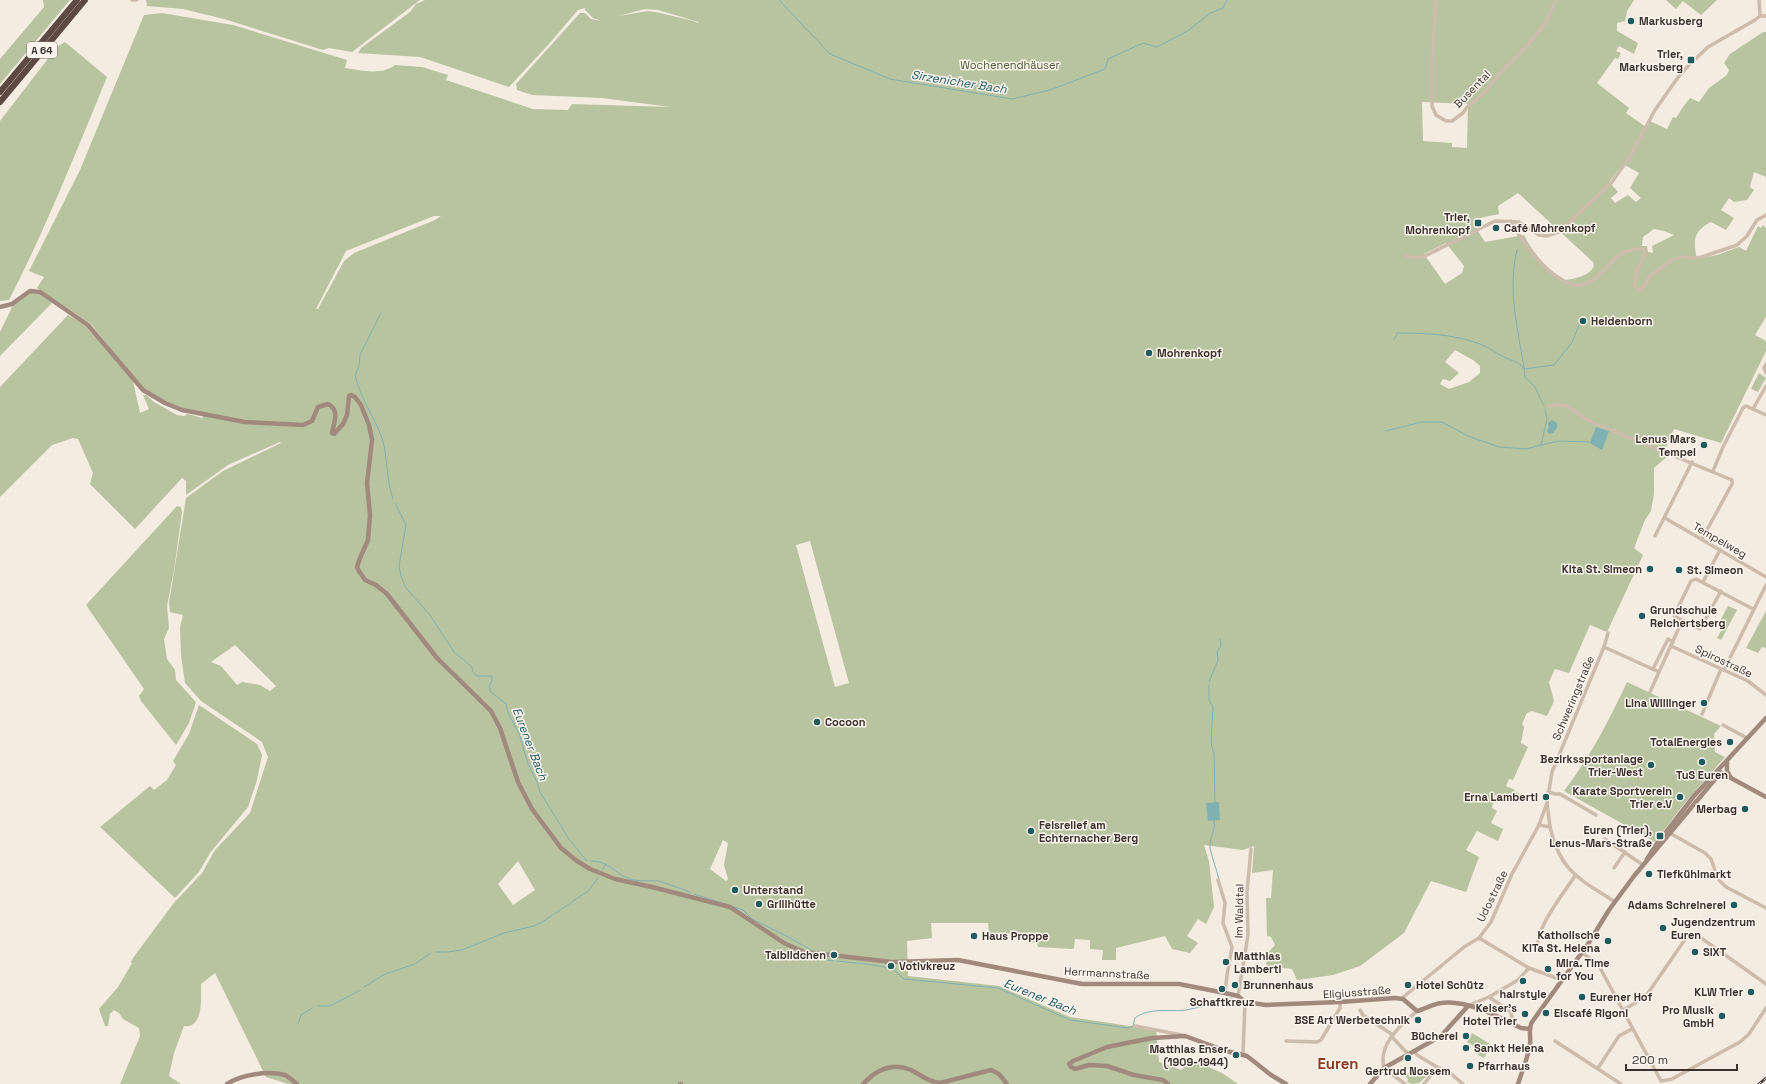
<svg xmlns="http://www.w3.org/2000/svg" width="1766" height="1084" viewBox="0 0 1766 1084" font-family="'Space Grotesk',sans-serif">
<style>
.green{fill:#b8c4a0;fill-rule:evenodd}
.water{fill:#7fb0b2}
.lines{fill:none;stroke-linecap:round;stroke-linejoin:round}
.stream{stroke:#7fb0b2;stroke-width:1}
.street{stroke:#cdbbac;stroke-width:3.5}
.secondary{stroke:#a18a7d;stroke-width:4.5}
.highway{stroke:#5c4a42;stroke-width:6}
.rail-casing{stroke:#3b302b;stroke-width:2.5}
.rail{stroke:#fbf5ee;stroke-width:1;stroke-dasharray:3;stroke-linecap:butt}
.poi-dot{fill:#1f5a5e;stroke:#fbf5ee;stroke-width:1.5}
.labels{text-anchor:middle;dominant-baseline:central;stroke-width:3;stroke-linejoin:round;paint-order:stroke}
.shield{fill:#fbf5ee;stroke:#756b66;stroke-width:1}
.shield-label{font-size:10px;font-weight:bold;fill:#3b302b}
.poi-label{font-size:11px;font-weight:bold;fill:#3b302b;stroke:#fbf5ee;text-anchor:start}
.park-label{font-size:11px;fill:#4a5a2e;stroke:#fbf5ee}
.street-label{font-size:11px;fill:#3b302b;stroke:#fbf5ee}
.water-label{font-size:12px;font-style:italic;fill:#1f5a5e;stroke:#fbf5ee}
.district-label{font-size:15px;font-weight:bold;fill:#8c3b22;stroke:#fbf5ee}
</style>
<rect width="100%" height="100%" fill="#f4ebe1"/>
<!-- green -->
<g class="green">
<polygon points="43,0 70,0 0,84 0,59 44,7"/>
<polygon points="146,0 420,0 352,52 329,48 323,50 224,19 183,9 147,6"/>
<path d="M425,0h1209l-7,11 -2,10 -8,2v8l21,12 -4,11 -15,-8 -3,5 5,2 -3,6 -3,-1 -18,25 32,25 -3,5 20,14 4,-6 17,8 6,-12 3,1 7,-11 7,-9 9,4 10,-14 18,-13 2,-5 -5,-7 6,-9 33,-22h3v145l-12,-5 -4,15 4,3 -7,10 -13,2 -5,-4 -8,12 13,8 -8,12 -15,-8c-18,9 -18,19 -14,37l20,-4 22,-8 7,4 12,-25 3,2 2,-3 3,3v89l-11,18 11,6v10l-45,92 -47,-14 -9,20 4,6 -15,13v26l-3,17 -6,9 -11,28 9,7 -36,77 -17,-7 -21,48 -14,-4 -6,13 5,19 -7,15 -15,-5 -5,2 -5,11 2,3 -3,16 7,4 -15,33 -4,-1 -3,7 9,4 -1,1 6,3 -2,5 -23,-4 -3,13 5,3 -6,12 12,6 -5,12 -21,-10 -11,19 13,7 -13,35 -35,-11 -27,52 -44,33 -27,9 -36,5 -5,-11 -25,-3 -3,-9 11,-12 -4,-8 -4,-1 -1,-38h5l2,-28 -21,3 2,-27 -11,4 -39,-5 5,16 5,46 -8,17 -8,-5 -11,17 11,7 -8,10 -18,-4 -7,-13 -49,12v12h-14l1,-10 -13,-1v-9l-15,-1 -1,9 -2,1 -34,-2 -1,-4 -6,-1v-9l-42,1 -1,-11h-57l1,15 -25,3 1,35 91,10 71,31 86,13 3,32 23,8 6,-12 34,15 16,11h-950l-22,-7 -51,-104 -14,11c0,12 3,45 -17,42l-10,27 -5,23 12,8h-61l20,-48 -1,-8 -16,-9 -4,-6 -5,-3 -4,4 -2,12h-3l-6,-17 19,-22 14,-24 -1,-1 2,-4 40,-54 29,-31 13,-23 35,-37 18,-56 -6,-15 -61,-41 -16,-18 -4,-28 -1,-28 3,-12 -13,-3 -1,-9 17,-105 37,-27 58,-28 -1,-1 -52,23 -42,30v-14l-4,-3 -47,51 -45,-45 3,-11 -15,-34 -5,-1 -21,7 -52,52v-110l68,-72 20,11 45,55 7,32 9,-4 -6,-14h3l8,7 23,13 7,1 4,-2 14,4 1,-2 -23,-7 -18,-9 -21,-14 -50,-62 -54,-36 7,-11 -15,-6 51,-101 64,-155 18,-2 71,12 114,35 -2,8c15,2 37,8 50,-3l27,2 26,8 -2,5 87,29 35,1 4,-6 98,3 -68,-9 -70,-3 -15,-5 -1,-6 64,-71h5l6,6 10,2 -8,-3 -8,-8v-2l-7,2 -30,35 -39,42 -89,-30 -62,-4 3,-5 49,-36 6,-8zM645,9l13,1 41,12 -1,1 -4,-2 -34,-8 -12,-2 -30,5zM1422,102l46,2 -1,44 -15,-1v-4l-29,-2zM1623,164l16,9 -9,15 11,10 -5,4 -8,-7 -13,8 -4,-5 7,-6 -9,-10zM1518,193l75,69 1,4c-5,10 -17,12 -28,14 -17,-8 -34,-28 -42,-45l-39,7 -9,-14 -2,-6 5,-2 1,-2 19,-4 -1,-8zM434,216h7l-6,4 -81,33 -10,8 -26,48h-2l30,-58zM1654,229l10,2 10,4 -22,11 1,7 -5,-1 -1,-6h-5l1,-9zM1446,243l18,23 -2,7 -17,11 -21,-30zM1455,350l18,10 7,6v7l-11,9 -20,7 -9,-5 3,-5 7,2 9,-8 -14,-11zM810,541l39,142 -14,4 -39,-142zM235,645l41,41 -6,5 -10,-6 -18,-3 -5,3 -16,-19 -10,-4zM723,840l5,3 -4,22 4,14 -2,2 -16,-12zM518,861l17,29 -22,15 -15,-21z"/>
<polygon points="1666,0 1717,0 1701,15 1683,1 1676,9"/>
<path d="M65,42l42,35c-31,75 -61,151 -98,223l-9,1v-180l57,-74z"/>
<polygon points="32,292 40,294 52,303 0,356 0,332 13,305"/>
<polygon points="1759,373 1766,378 1758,392 1751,389"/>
<polygon points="177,506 181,507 182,512 174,570 167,606 169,628 164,639 167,659 175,670 176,680 196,702 189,723 176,745 141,701 139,696 144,689 86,605"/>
<polygon points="1728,606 1737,610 1721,640 1717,638 1725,624 1720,621"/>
<polygon points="1766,611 1766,648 1762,647 1758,653 1746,648"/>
<path d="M1627,682l94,44 -7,8 1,18 10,5 -41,47 -29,38 -91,-51c26,-34 45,-70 63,-109z"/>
<polygon points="199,705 257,744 262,755 257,780 248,807 210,853 199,872 175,898 100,827 150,786 154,790 167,780 176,765 173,761 189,734"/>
<polygon points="1472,1033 1492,1045 1484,1058 1478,1055 1480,1052 1477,1050 1477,1048 1467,1042"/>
<polygon points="1416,1066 1427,1076 1419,1083 1412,1084 1407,1082 1408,1079 1405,1076"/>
</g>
<!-- water -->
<g class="water">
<polygon points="1552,420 1557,423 1557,428 1553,433 1549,434 1547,431 1549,427 1548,423"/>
<polygon points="1596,427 1609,431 1602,450 1590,443"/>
<polygon points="1219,802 1220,820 1208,821 1206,803"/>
</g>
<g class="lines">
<!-- stream -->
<g class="stream">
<polyline points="779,0 830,54 890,79 1012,99 1050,90 1105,69 1108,59 1143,43 1157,47 1189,30 1210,13 1223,8 1227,0"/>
<path d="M1517,250c-10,39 1,79 7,118"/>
<path d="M381,313l-21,42 -1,11 -4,9c5,23 19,41 27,63 6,19 4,42 11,61"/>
<polyline points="1580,324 1583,321"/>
<path d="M1394,340l3,-7c27,0 57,1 83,11 8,3 16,9 24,13 8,4 15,4 20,12"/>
<polyline points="1573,340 1579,325"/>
<polyline points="1544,406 1535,387 1525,377 1524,369 1554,365 1573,341"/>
<polyline points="1545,409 1547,419 1541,445 1559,441 1591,442"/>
<polyline points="1385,431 1422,422 1442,422 1468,436 1499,447 1526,449 1541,445"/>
<polyline points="395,503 406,525 399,566 401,576 406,588 430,615 454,652 472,667 473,672 477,676 492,676 492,681 489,686 490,691 506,704 509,715 519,733 528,764 537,782 540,792 569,839 587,861"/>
<polyline points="1209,682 1218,660 1217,652 1221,646 1220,639"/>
<polyline points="1209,685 1209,700 1213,707 1211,743 1214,755 1215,802"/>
<path d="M1214,820c2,11 -5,18 -4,28 2,10 7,22 9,32"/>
<path d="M591,861c19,0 22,12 39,18 9,3 18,1 28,2 4,1 29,9 33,12"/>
<polyline points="602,870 606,864"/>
<polyline points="694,894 743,910 752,919 788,937 813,951"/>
<polyline points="436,952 448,952 462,950 504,933 534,926 544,921 588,891 598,878"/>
<polyline points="818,955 821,959 834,961"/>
<path d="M837,961l37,4 19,4 11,10 94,9 72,32 58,8 5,-2 2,-8c14,-11 35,-6 51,-8 16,-3 31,-7 46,-12"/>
<polyline points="364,987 385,974 415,964 431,953"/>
<polyline points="318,1006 330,1006 361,990"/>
<polyline points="298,1024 301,1015 312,1008"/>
</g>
<!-- street -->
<g class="street">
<polyline points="132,0 137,0"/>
<polyline points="1436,0 1432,60 1432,106 1436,115 1446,121 1452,121 1463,113 1467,107 1485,92 1498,75 1525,48 1546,23 1556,0"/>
<polyline points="1759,0 1760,16"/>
<path d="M1511,221c10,21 50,76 77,62 22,-11 23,-35 56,-34l1,4 -8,18 -3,15 5,5h2l9,-15 19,-14 12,-5 14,1 7,-1 35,-12 10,-9 10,-16 9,-5"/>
<polyline points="1406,256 1415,258 1423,257 1495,221 1519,222 1539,235 1546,236 1559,232 1612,182 1631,155 1655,110 1679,76 1690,64 1708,47 1755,20 1760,16 1766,16"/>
<polyline points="1766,364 1764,368 1766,373"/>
<path d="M1549,406c23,-3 20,3 38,14l145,60v4l-30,55"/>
<polyline points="1753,409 1766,386"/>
<polyline points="1713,471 1723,447 1743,408 1746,406 1766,415"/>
<polyline points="1665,518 1766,577"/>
<polyline points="1655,536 1692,462"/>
<polyline points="1703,582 1720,550"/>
<polyline points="1721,591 1700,629 1674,616 1691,581 1696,579 1753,609"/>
<polyline points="1671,646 1748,681 1766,695"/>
<polyline points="1604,647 1659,672"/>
<polyline points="1653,669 1668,639 1673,642"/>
<polyline points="1724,670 1766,585"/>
<polyline points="1650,692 1682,621"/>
<polyline points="1702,714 1721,669"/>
<polyline points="1723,725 1747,738"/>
<polyline points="1548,792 1555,794 1560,794 1596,815"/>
<polyline points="1547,803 1550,827"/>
<path d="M1539,825l11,2c10,45 30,52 65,75"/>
<polyline points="1668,832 1705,853 1711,859 1718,879 1726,887 1766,908"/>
<polyline points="1605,839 1643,865"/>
<polyline points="1614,868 1625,852"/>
<polyline points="1218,880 1225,903 1223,923 1232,947 1227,975 1225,993"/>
<polyline points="1479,938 1529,968 1562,980"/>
<path d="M1538,944c-1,-17 27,-53 37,-68"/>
<polyline points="1582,953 1598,964 1661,1081 1672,1079 1740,1042 1749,1034 1766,1008"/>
<polyline points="1238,996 1248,935 1247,892 1251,849"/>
<polyline points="1489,997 1511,1012 1512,1018 1510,1022"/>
<polyline points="1401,999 1464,947 1479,938 1491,922 1512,874 1539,825 1547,803 1552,772 1604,647 1608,633"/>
<polyline points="1470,1005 1489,997 1518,980 1529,968"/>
<polyline points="1360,1010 1363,1015 1393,1035"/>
<polyline points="1622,1011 1646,996 1686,938 1690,935 1697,935 1766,984"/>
<polyline points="1135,1026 1182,1035"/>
<polyline points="1392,1037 1409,1055"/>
<polyline points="1286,1041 1317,1042 1321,1040 1340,1008 1340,1002"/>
<polyline points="1555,1041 1621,1084"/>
<polyline points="1415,1052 1417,1055 1437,1067 1449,1072 1463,1084"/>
<polyline points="1243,1054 1245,1002"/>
<polyline points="1598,1068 1619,1036 1632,1029"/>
<path d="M1405,1084l-21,-16c-6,-24 16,-42 33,-57"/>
<polyline points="1424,1084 1437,1067"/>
</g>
<!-- secondary -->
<g class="secondary">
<path d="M0,307l12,-3 18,-13 10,1 48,33 55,65 22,13 17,7 63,12 58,3 9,-4 6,-14 10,-3c12,6 6,18 4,29l2,1 9,-10 4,-9 2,-19 2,-1 4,2 6,8 8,20 3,15 -5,43 3,32 -2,25 -8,18 -3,9 2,4 6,9 11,5 11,9 50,64 54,53 9,17 18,54 14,27 29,39 16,13 13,8 25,10 37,8 78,20 54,36 20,9 88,10 66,-2 124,24h97l46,9 13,3 7,6 21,3 74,-3 55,-4 8,1 14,12c8,-2 16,-7 24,-8 25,-4 58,14 80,25l9,1"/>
<polyline points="1727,762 1727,771 1731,778"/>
<polyline points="1718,771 1766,797"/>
<polyline points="1647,859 1656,845 1694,796 1766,718"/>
<path d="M227,1084c14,-9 41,-14 58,-9 4,2 8,6 12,9"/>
<polyline points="680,1084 681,1084"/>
<path d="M863,1084c13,-14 29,-22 48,-14 10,5 17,12 29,13l51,-13 8,4 8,10"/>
<polyline points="1168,1084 1163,1080 1134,1075 1107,1066 1089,1065 1075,1069 1071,1067 1069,1064 1073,1061 1107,1047 1152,1038 1185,1036 1226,1051 1247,1056 1271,1075 1286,1084"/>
<polyline points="1370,1084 1384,1068 1441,1036 1468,1006"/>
<path d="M1518,1084c4,-13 10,-26 12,-40 1,-7 -2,-15 2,-22l56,-78 21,-34 25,-34 82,-98 2,-7"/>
</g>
<!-- highway -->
<g class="highway">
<polyline points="0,92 77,0"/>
<polyline points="0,102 85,0"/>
</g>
<defs>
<polyline id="rail" points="1759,1084 1766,1078"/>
</defs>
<!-- rail casing -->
<use href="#rail" class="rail-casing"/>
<!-- rail -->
<use href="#rail" class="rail"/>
</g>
<!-- markers -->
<g class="poi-dot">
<circle cx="1631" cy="21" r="4"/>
<rect x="1687" y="56" width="8" height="8" rx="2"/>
<rect x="1474" y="219" width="8" height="8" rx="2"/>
<circle cx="1496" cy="228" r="4"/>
<circle cx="1583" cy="321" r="4"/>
<circle cx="1149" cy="353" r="4"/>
<circle cx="1704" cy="445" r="4"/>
<circle cx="1650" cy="569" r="4"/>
<circle cx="1679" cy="570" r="4"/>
<circle cx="1642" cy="616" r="4"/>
<circle cx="1704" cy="703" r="4"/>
<circle cx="817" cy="722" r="4"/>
<circle cx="1730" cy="742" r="4"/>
<circle cx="1702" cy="762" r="4"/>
<circle cx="1651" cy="765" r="4"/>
<circle cx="1546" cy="797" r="4"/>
<circle cx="1680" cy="797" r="4"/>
<circle cx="1745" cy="809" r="4"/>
<circle cx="1031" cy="831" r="4"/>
<rect x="1656" y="832" width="8" height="8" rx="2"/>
<circle cx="1649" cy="874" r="4"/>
<circle cx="735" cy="890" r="4"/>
<circle cx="759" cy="904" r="4"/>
<circle cx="1734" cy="905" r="4"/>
<circle cx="1663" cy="928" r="4"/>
<circle cx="974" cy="936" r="4"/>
<circle cx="1608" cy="941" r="4"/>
<circle cx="1695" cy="952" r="4"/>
<circle cx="834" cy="955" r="4"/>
<circle cx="1226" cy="962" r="4"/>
<circle cx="891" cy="966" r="4"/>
<circle cx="1548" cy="969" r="4"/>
<circle cx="1523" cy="981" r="4"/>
<circle cx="1235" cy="985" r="4"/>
<circle cx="1408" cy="985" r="4"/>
<circle cx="1222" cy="989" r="4"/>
<circle cx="1751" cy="992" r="4"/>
<circle cx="1582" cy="997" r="4"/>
<circle cx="1546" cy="1013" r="4"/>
<circle cx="1525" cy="1014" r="4"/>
<circle cx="1722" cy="1016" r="4"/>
<circle cx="1418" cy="1020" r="4"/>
<circle cx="1466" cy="1036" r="4"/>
<circle cx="1466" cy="1048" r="4"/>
<circle cx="1236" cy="1055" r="4"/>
<circle cx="1408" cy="1058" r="4"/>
<circle cx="1470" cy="1066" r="4"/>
</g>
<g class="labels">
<!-- shield labels -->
<rect class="shield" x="27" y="42" width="30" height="16" rx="3"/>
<g class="shield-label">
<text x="42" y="50">A 64</text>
</g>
<!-- poi labels -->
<g class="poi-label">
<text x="1639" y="21">Markusberg</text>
<text x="1683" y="54" text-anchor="end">Trier,<tspan x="1683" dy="13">Markusberg</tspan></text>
<text x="1470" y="217" text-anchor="end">Trier,<tspan x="1470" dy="13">Mohrenkopf</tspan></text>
<text x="1504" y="228">Café Mohrenkopf</text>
<text x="1591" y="321">Heidenborn</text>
<text x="1157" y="353">Mohrenkopf</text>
<text x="1696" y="439" text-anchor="end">Lenus Mars<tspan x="1696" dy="13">Tempel</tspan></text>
<text x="1642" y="569" text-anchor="end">Kita St. Simeon</text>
<text x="1687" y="570">St. Simeon</text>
<text x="1650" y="610">Grundschule<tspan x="1650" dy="13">Reichertsberg</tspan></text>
<text x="1696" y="703" text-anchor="end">Lina Willinger</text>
<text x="825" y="722">Cocoon</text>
<text x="1722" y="742" text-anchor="end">TotalEnergies</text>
<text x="1643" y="759" text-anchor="end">Bezirkssportanlage<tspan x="1643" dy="13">Trier-West</tspan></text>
<text x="1702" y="775" text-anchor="middle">TuS Euren</text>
<text x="1672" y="791" text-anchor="end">Karate Sportverein<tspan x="1672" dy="13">Trier e.V</tspan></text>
<text x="1538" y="797" text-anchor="end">Erna Lamberti</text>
<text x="1737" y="809" text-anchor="end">Merbag</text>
<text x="1039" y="825">Felsrelief am<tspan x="1039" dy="13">Echternacher Berg</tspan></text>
<text x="1652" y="830" text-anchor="end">Euren (Trier),<tspan x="1652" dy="13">Lenus-Mars-Straße</tspan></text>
<text x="1657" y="874">Tiefkühlmarkt</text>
<text x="743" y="890">Unterstand</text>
<text x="767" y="904">Grillhütte</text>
<text x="1726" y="905" text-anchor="end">Adams Schreinerei</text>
<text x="1671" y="922">Jugendzentrum<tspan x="1671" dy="13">Euren</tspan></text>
<text x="1600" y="935" text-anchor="end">Katholische<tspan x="1600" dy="13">KiTa St. Helena</tspan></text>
<text x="982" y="936">Haus Proppe</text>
<text x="1703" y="952">SIXT</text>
<text x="826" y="955" text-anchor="end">Talbildchen</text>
<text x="1234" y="956">Matthias<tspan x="1234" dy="13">Lamberti</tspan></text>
<text x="1556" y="963">Mira. Time<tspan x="1556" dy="13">for You</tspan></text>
<text x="899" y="966">Votivkreuz</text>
<text x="1243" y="985">Brunnenhaus</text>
<text x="1416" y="985">Hotel Schütz</text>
<text x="1743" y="992" text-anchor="end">KLW Trier</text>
<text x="1523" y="994" text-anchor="middle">hairstyle</text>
<text x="1590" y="997">Eurener Hof</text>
<text x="1222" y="1002" text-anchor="middle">Schaftkreuz</text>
<text x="1517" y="1008" text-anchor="end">Keiser's<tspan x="1517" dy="13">Hotel Trier</tspan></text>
<text x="1714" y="1010" text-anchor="end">Pro Musik<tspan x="1714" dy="13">GmbH</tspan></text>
<text x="1554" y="1013">Eiscafé Rigoni</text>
<text x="1410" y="1020" text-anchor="end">BSE Art Werbetechnik</text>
<text x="1458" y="1036" text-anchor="end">Bücherei</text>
<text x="1474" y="1048">Sankt Helena</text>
<text x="1228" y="1049" text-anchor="end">Matthias Enser<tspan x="1228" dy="13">(1909-1944)</tspan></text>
<text x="1478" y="1066">Pfarrhaus</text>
<text x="1408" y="1071" text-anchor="middle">Gertrud Nossem</text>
</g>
<!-- park labels -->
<g class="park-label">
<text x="1010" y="65">Wochenendhäuser</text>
</g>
<!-- street labels -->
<g class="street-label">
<text transform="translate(1472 89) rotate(-46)">Busental</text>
<text transform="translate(1720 540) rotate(30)">Tempelweg</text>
<text transform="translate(1724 661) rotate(25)">Spirostraße</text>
<text transform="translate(1573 698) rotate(-67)">Schweringstraße</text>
<text transform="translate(1492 896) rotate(-64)">Udostraße</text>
<text transform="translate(1239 911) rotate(-89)">Im Waldtal</text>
<text transform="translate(1107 973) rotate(3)">Herrmannstraße</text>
<text transform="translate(1357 992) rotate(-4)">Eligiusstraße</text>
</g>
<!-- water labels -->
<g class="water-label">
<text transform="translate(959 82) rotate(9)">Sirzenicher Bach</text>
<text transform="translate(530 744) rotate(69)">Eurener Bach</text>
<text transform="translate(1040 997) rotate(22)">Eurener Bach</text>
</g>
<!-- district labels -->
<g class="district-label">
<text x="1338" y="1063">Euren</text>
</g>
</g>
<!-- scale -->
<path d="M1626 1064v6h111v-6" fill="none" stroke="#3b302b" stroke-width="2"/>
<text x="1632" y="1064" font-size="12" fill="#3b302b" stroke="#fbf5ee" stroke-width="3" paint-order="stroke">200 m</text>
</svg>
